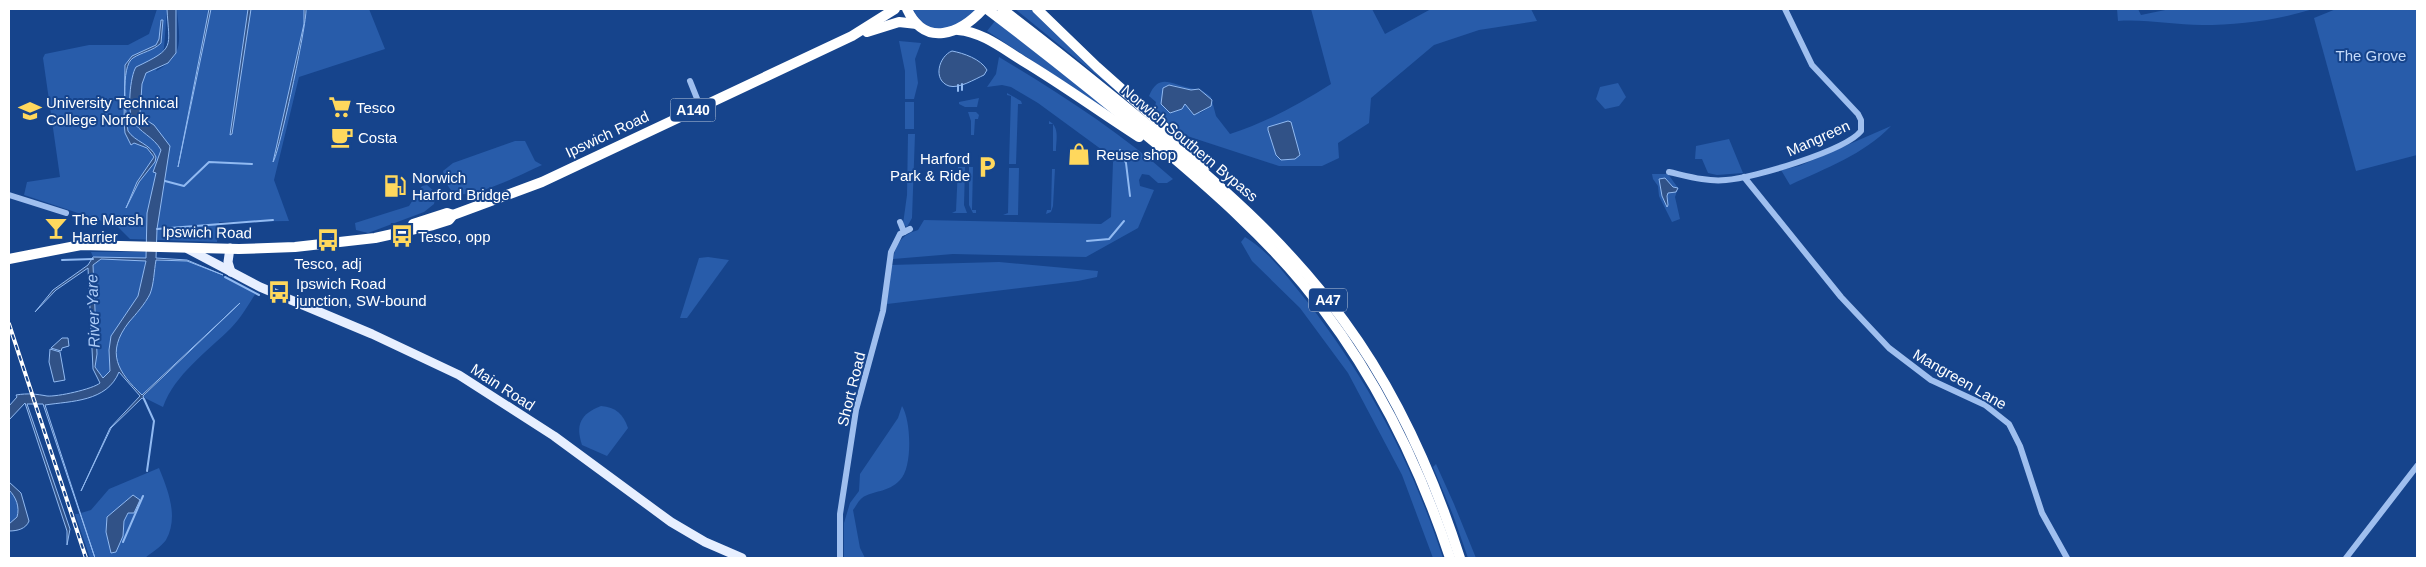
<svg xmlns="http://www.w3.org/2000/svg" width="2426" height="567" viewBox="0 0 2426 567" font-family="Helvetica,sans-serif">
<style>
.green{fill:#285caa;fill-rule:evenodd}
.water{fill:#315287;stroke:#91baf2;fill-rule:evenodd}
.lines{fill:none;stroke-linecap:round;stroke-linejoin:round}
.stream{stroke:#91baf2;stroke-width:2}
.minor{stroke:#9fbfef;stroke-width:6}
.major{stroke:#e7efff;stroke-width:9}
.highway{stroke:#fff;stroke-width:10}
.rail-casing{stroke:#fff;stroke-width:4}
.rail{stroke:#16448c;stroke-width:2;stroke-dasharray:5.5;stroke-linecap:butt}
.labels{text-anchor:middle;dominant-baseline:central;stroke-width:4;stroke-linejoin:round;paint-order:stroke}
.shield{fill:#16448c;stroke:#b9c7dc;stroke-width:1}
.shield-label{font-size:14px;font-weight:bold;fill:#fff}
.park-label{font-size:15px;fill:#c5dbfb;stroke:#16448c}
.poi-label{font-size:15px;fill:#fff;stroke:#16448c;text-anchor:start}
.street-label{font-size:15px;fill:#fff;stroke:#16448c}
.water-label{font-size:16px;font-style:italic;fill:#abcaf7;stroke:#16448c}
</style>
<rect width="100%" height="100%" fill="#16448c"/>
<!-- green -->
<g class="green">
<path d="M157,9h10l-3,39 -8,23c30,-16 23,-33 21,-62h192l16,40 -86,28 -25,103 15,41 -70,1 -2,20 -87,-3 -13,-13 -93,-31 3,-13 33,-5 -17,-119 2,-4 44,-9h39l21,-11z"/>
<path d="M913,9h65c-19,20 -50,32 -65,0z"/>
<polygon points="1015,9 1031,9 1153,121"/>
<path d="M1311,9h61l13,25 46,-25h100l6,12 -58,9 -45,15 -63,53 -2,25 -31,20 1,15 -17,8h-43l-98,-32 -27,-24 2,-8 -7,-6c10,-24 23,-11 41,-8 10,2 13,2 21,9l5,19 14,18c37,-12 68,-29 101,-50zM1172,85l19,5 8,-1 11,9v9l-10,6 -15,-10 -3,6 -12,4zM1291,122l4,37 -19,-4 -8,-25z"/>
<path d="M2117,9h21l3,6 29,-6h143c-35,11 -74,16 -111,16 -28,0 -56,-6 -84,-4z"/>
<polygon points="2336,9 2417,9 2417,155 2356,171 2314,18"/>
<polygon points="995,21 1117,115 1116,116 987,31"/>
<polygon points="899,41 921,43 915,59 918,83 914,99 905,99 905,71"/>
<path d="M999,57c60,36 121,75 174,122l-6,4h-9l-9,-8 -7,-1 -3,6 1,6 14,4 -16,38 -52,29 -133,-3 -60,5c4,-17 9,-24 25,-29l6,-10 177,4 10,-7 2,-55 -4,-7 -71,-52 -27,-16 -9,-2 -15,2 9,-13z"/>
<polygon points="1618,83 1626,97 1619,106 1605,109 1596,99 1600,87"/>
<polygon points="1007,93 1021,101 1022,104 1018,104 1016,164 1009,164 1011,96 1007,95"/>
<polygon points="979,98 977,107 965,107 959,104 959,102"/>
<rect x="905" y="102" width="9" height="27"/>
<polygon points="968,112 976,112 979,115 978,119 975,119 974,135 971,135 971,121"/>
<path d="M1049,121c11,6 7,19 7,30h-3v-27h-4z"/>
<path d="M1891,126c-28,29 -65,42 -101,59l-9,-15 18,-4z"/>
<polygon points="908,134 915,134 912,218 907,227 903,224 907,195"/>
<polygon points="1729,139 1743,173 1717,175 1708,173 1702,159 1695,159 1696,146"/>
<path d="M515,141h10l10,20 7,4c-16,7 -74,38 -89,27 -6,-5 -8,-13 -10,-21l10,-8z"/>
<polygon points="958,167 965,167 964,205 967,213 952,213 956,211"/>
<polygon points="969,167 973,167 972,210 976,210 976,213 973,213 969,205"/>
<polygon points="1009,168 1019,168 1018,215 1003,215 1008,213"/>
<polygon points="1052,169 1055,169 1053,206 1051,212 1046,214 1047,210 1051,210"/>
<polygon points="1652,174 1668,174 1678,188 1675,197 1680,219 1672,222 1659,196 1658,186 1653,179"/>
<polygon points="427,185 436,193 434,204 424,212 368,233 356,230 355,223 409,206 422,186"/>
<path d="M1245,237c25,15 43,41 61,63 63,81 105,161 137,258h-10l-31,-83 -54,-102 -48,-65 -48,-47 -11,-19z"/>
<polygon points="91,252 146,252 146,258 97,258 93,257"/>
<polygon points="708,257 729,260 687,318 680,318 699,258"/>
<polygon points="101,259 146,260 138,296 111,336 109,350 110,372 103,378 95,367 97,354 93,265"/>
<path d="M156,260l31,1 27,10 42,22c-8,12 -15,25 -25,35 -24,24 -56,46 -68,79l-20,-10 97,-95 -98,93c-26,-29 -38,-40 -11,-76 7,-8 15,-16 19,-25 4,-10 4,-24 6,-34z"/>
<polygon points="999,262 1098,271 1097,277 1078,281 887,304 890,265"/>
<path d="M601,406c15,1 22,8 27,22l-21,28 -25,-11c-7,-21 -1,-31 19,-39z"/>
<path d="M902,406c9,14 11,61 -2,74 -12,13 -27,10 -38,18 -3,2 -6,8 -9,12l7,38 5,10h-21v-35l6,-20 9,-12 1,-17 38,-56z"/>
<polygon points="1436,464 1454,504 1476,558 1468,558 1453,515 1433,467"/>
<path d="M159,468c9,22 20,49 7,72 -5,7 -15,13 -21,18h-55l-15,-44h4l12,31 -10,-32 10,-3 18,-21z"/>
<path d="M9,490c10,9 14,27 0,34z"/>
</g>
<!-- water -->
<g class="water">
<path d="M167,9h9v44l-8,10 -22,10 -4,11 -2,29 6,7 8,5 16,21 -13,83 -1,29 31,2 36,15 -36,-14 -31,-1c-2,11 -2,24 -6,34 -5,10 -14,20 -21,28 -24,31 -11,50 13,73l98,-92 -97,93 1,3 -2,-1 -31,30 -30,63 29,-63 30,-32 -21,-24c-12,30 -48,29 -74,33l50,153 -52,-154h-16l43,125 -3,16v-14l-42,-128 -16,17v-14l8,-9 -1,-2c12,-2 20,-1 31,1 10,1 46,-7 53,-13l-7,-14 -5,-101 -32,22 -21,22 18,-22 35,-25 5,-8 53,1 1,-45 9,-40 -3,-1 8,-22c-7,-13 -22,-18 -28,-29 -6,-9 -3,-45 3,-54 40,-19 33,-19 31,-58zM101,259l45,2 -8,35 -27,40 -2,14 1,21 -7,7 -8,-11 2,-13 -4,-89z"/>
<polygon points="209,9 211,9 178,167"/>
<polygon points="248,9 251,9 232,134 230,135"/>
<path d="M304,9h2c1,15 -27,145 -33,153l31,-138z"/>
<path d="M161,20h2l-2,23c-8,8 -19,9 -28,15 -13,8 -7,58 -5,73 7,11 23,13 28,26l-1,5 -16,20 -13,26 11,-26 17,-25 -7,-9 -13,-5 -3,2 -6,-12 -1,-10 1,-58 7,-9 24,-11 3,-6z"/>
<path d="M952,51c11,2 29,8 35,19l-3,5c-9,4 -25,14 -35,11 -17,-6 -10,-30 3,-35z"/>
<polygon points="1169,85 1191,90 1199,89 1212,100 1211,106 1194,115 1185,104 1182,109 1170,113 1161,104 1163,88"/>
<polygon points="1288,121 1291,122 1300,155 1295,159 1281,160 1276,155 1268,130 1268,127"/>
<polygon points="1665,178 1673,187 1678,188 1676,192 1668,193 1667,196 1668,205 1667,207 1662,196 1659,179"/>
<polygon points="62,338 68,338 69,346 62,348 61,351 51,348"/>
<polygon points="50,349 60,352 65,380 54,382 49,362"/>
<path d="M9,482l12,11 8,28c-3,8 -12,10 -20,10v-7l8,-7c3,-10 -1,-20 -8,-27z"/>
<polygon points="133,495 140,500 134,513 128,513 124,521 123,536 116,552 111,553 106,532 107,517"/>
</g>
<g class="lines">
<!-- stream -->
<g class="stream">
<polyline points="962,84 962,90"/>
<polyline points="958,91 958,85"/>
<polyline points="1120,150 1126,163 1130,196"/>
<polyline points="165,181 184,186 209,162 252,164"/>
<polyline points="157,229 273,220"/>
<polyline points="1087,241 1109,239 1124,221"/>
<polyline points="62,260 93,259"/>
<polyline points="225,277 259,295"/>
<polyline points="144,399 154,421 147,471"/>
<polyline points="123,542 143,496"/>
</g>
<!-- minor -->
<g class="minor">
<polyline points="690,81 700,106"/>
<path d="M1669,172c18,4 38,10 57,8 27,-2 119,-29 135,-49v-11l-3,-6 -46,-49 -27,-56"/>
<polyline points="1744,177 1841,297 1889,348 1931,380 1985,405 2009,424 2020,446 2042,513 2067,558"/>
<polyline points="9,195 66,213"/>
<polyline points="900,222 904,232"/>
<polyline points="840,558 840,514 856,410 883,311 891,252 900,234 910,229"/>
<polyline points="2346,558 2417,466"/>
</g>
<!-- major -->
<g class="major">
<polyline points="230,248 228,262 231,272"/>
<polyline points="188,249 260,287 372,334 459,375 554,436 671,522 705,542 742,558"/>
</g>
<!-- highway -->
<g class="highway">
<path d="M907,9c18,39 53,25 76,0"/>
<path d="M987,9c62,47 123,96 183,146 47,40 93,81 133,129 67,81 114,174 147,274"/>
<path d="M1002,9c46,35 91,71 136,108 76,62 149,125 206,204 53,72 89,153 116,237"/>
<polyline points="1037,9 1097,67 1207,165"/>
<path d="M958,30c24,2 44,18 65,31 40,24 77,51 116,76"/>
<polyline points="867,32 899,22 917,24"/>
<polyline points="413,224 447,213 453,215"/>
<polyline points="9,259 81,245 239,249 295,247 375,238 433,225 449,220 453,215 542,182 852,36 895,9"/>
</g>
<defs>
<polyline id="rail" points="9,324 86,558"/>
</defs>
<!-- rail casing -->
<use href="#rail" class="rail-casing"/>
<!-- rail -->
<use href="#rail" class="rail"/>
</g>
<!-- icons -->
<defs>
<symbol id="supermarket-bare" viewBox="-9 -9 18 18"><path d="M-6-5.5h2.5l.6 2H6L4.5 2H-2.5L-4.4-4H-6ZM-1.5 3.2a1.3 1.3 0 1 0 .1 0ZM3 3.2a1.3 1.3 0 1 0 .1 0Z" fill="#ffd85d" stroke="#16448c" stroke-width="2.5" paint-order="stroke"/></symbol>
<symbol id="school-bare" viewBox="-9 -9 18 18"><path d="M0-5L7-2L0 1L-7-2ZM-4 1L0 2.5L4 1V4Q0 6-4 4Z" fill="#ffd85d" stroke="#16448c" stroke-width="2.5" paint-order="stroke"/></symbol>
<symbol id="cafe-bare" viewBox="-9 -9 18 18"><path d="M-5.5-4.5H6V0H3Q3 3.5 0 3.5H-2.5Q-5.5 3.5-5.5 0ZM3-3.2v2h1.7v-2ZM-6 4.5H4V6H-6Z" fill="#ffd85d" stroke="#16448c" stroke-width="2.5" paint-order="stroke"/></symbol>
<symbol id="shop-bare" viewBox="-9 -9 18 18"><path d="M-5-2.5h2.3a2.7 3.5 0 0 1 5.4 0H5L5.5 6h-11ZM-1.5-2.5h3a1.5 2.3 0 0 0-3 0Z" fill="#ffd85d" stroke="#16448c" stroke-width="2.5" paint-order="stroke"/></symbol>
<symbol id="parking-bare" viewBox="-9 -9 18 18"><path d="M-3.5-5.5H1a3.5 3.5 0 0 1 0 7H-1V5.5H-3.5ZM-1-3.4V-.6H.8a1.4 1.4 0 0 0 0-2.8Z" fill="#ffd85d" stroke="#16448c" stroke-width="2.5" paint-order="stroke"/></symbol>
<symbol id="fuel-bare" viewBox="-9 -9 18 18"><path d="M-5.5-6h7V0h2V4h1.3V-2.5L3-4.5l.8-.8L6-3V5H2.5V1h-1V6h-7ZM-4.2-4.7v3.2H.2V-4.7Z" fill="#ffd85d" stroke="#16448c" stroke-width="2.5" paint-order="stroke"/></symbol>
<symbol id="bar-bare" viewBox="-9 -9 18 18"><path d="M-6-5H6L.8 .8V4.5H3.5V6h-7V4.5H-.8V.8Z" fill="#ffd85d" stroke="#16448c" stroke-width="2.5" paint-order="stroke"/></symbol>
<symbol id="bus-bare" viewBox="-9 -9 18 18"><path d="M-5-6H5V4H4V6H2V4H-2V6H-4V4H-5ZM-3.5-4V0h7V-4ZM-3.5 1.2v1.5H-2V1.2ZM2 1.2v1.5H3.5V1.2Z" fill="#ffd85d" stroke="#16448c" stroke-width="2.5" paint-order="stroke"/></symbol>
</defs>
<g fill-rule="evenodd">
<use href="#supermarket-bare" x="324" y="91" width="32" height="32"/>
<use href="#school-bare" x="14" y="95" width="32" height="32"/>
<use href="#cafe-bare" x="326" y="121" width="32" height="32"/>
<use href="#shop-bare" x="1063" y="138" width="32" height="32"/>
<use href="#parking-bare" x="971" y="151" width="32" height="32"/>
<use href="#fuel-bare" x="379" y="170" width="32" height="32"/>
<use href="#bar-bare" x="40" y="212" width="32" height="32"/>
<use href="#bus-bare" x="386" y="220" width="32" height="32"/>
<use href="#bus-bare" x="312" y="224" width="32" height="32"/>
<use href="#bus-bare" x="263" y="276" width="32" height="32"/>
</g>
<g class="labels">
<!-- shield labels -->
<g class="shield">
<rect x="670.5" y="98.5" width="45" height="23" rx="4"/>
<rect x="1309" y="288.5" width="38" height="23" rx="4"/>
</g>
<g class="shield-label">
<text x="693" y="110">A140</text>
<text x="1328" y="300">A47</text>
</g>
<!-- park labels -->
<g class="park-label">
<text x="2371" y="55">The Grove</text>
</g>
<!-- poi labels -->
<g class="poi-label">
<text x="46" y="102">University Technical<tspan x="46" dy="17">College Norfolk</tspan></text>
<text x="356" y="107">Tesco</text>
<text x="358" y="137">Costa</text>
<text x="1096" y="154">Reuse shop</text>
<text x="970" y="158" text-anchor="end">Harford<tspan x="970" dy="17">Park &amp; Ride</tspan></text>
<text x="412" y="177">Norwich<tspan x="412" dy="17">Harford Bridge</tspan></text>
<text x="72" y="219">The Marsh<tspan x="72" dy="17">Harrier</tspan></text>
<text x="418" y="236">Tesco, opp</text>
<text x="328" y="263" text-anchor="middle">Tesco, adj</text>
<text x="296" y="283">Ipswich Road<tspan x="296" dy="17">junction, SW-bound</tspan></text>
</g>
<!-- street labels -->
<g class="street-label">
<text transform="translate(607 134) rotate(-25)">Ipswich Road</text>
<text transform="translate(1818 138) rotate(-24)">Mangreen</text>
<text transform="translate(1190 143) rotate(40)">Norwich Southern Bypass</text>
<text transform="translate(207 232) rotate(1)">Ipswich Road</text>
<text transform="translate(1960 379) rotate(30)">Mangreen Lane</text>
<text transform="translate(503 387) rotate(33)">Main Road</text>
<text transform="translate(851 389) rotate(-76)">Short Road</text>
</g>
<!-- water labels -->
<g class="water-label">
<text transform="translate(93 311) rotate(-92)">River Yare</text>
</g>
</g>
<!-- border -->
<rect width="2426" height="567" fill="none" stroke="#ffffff" stroke-width="20"/>
</svg>
